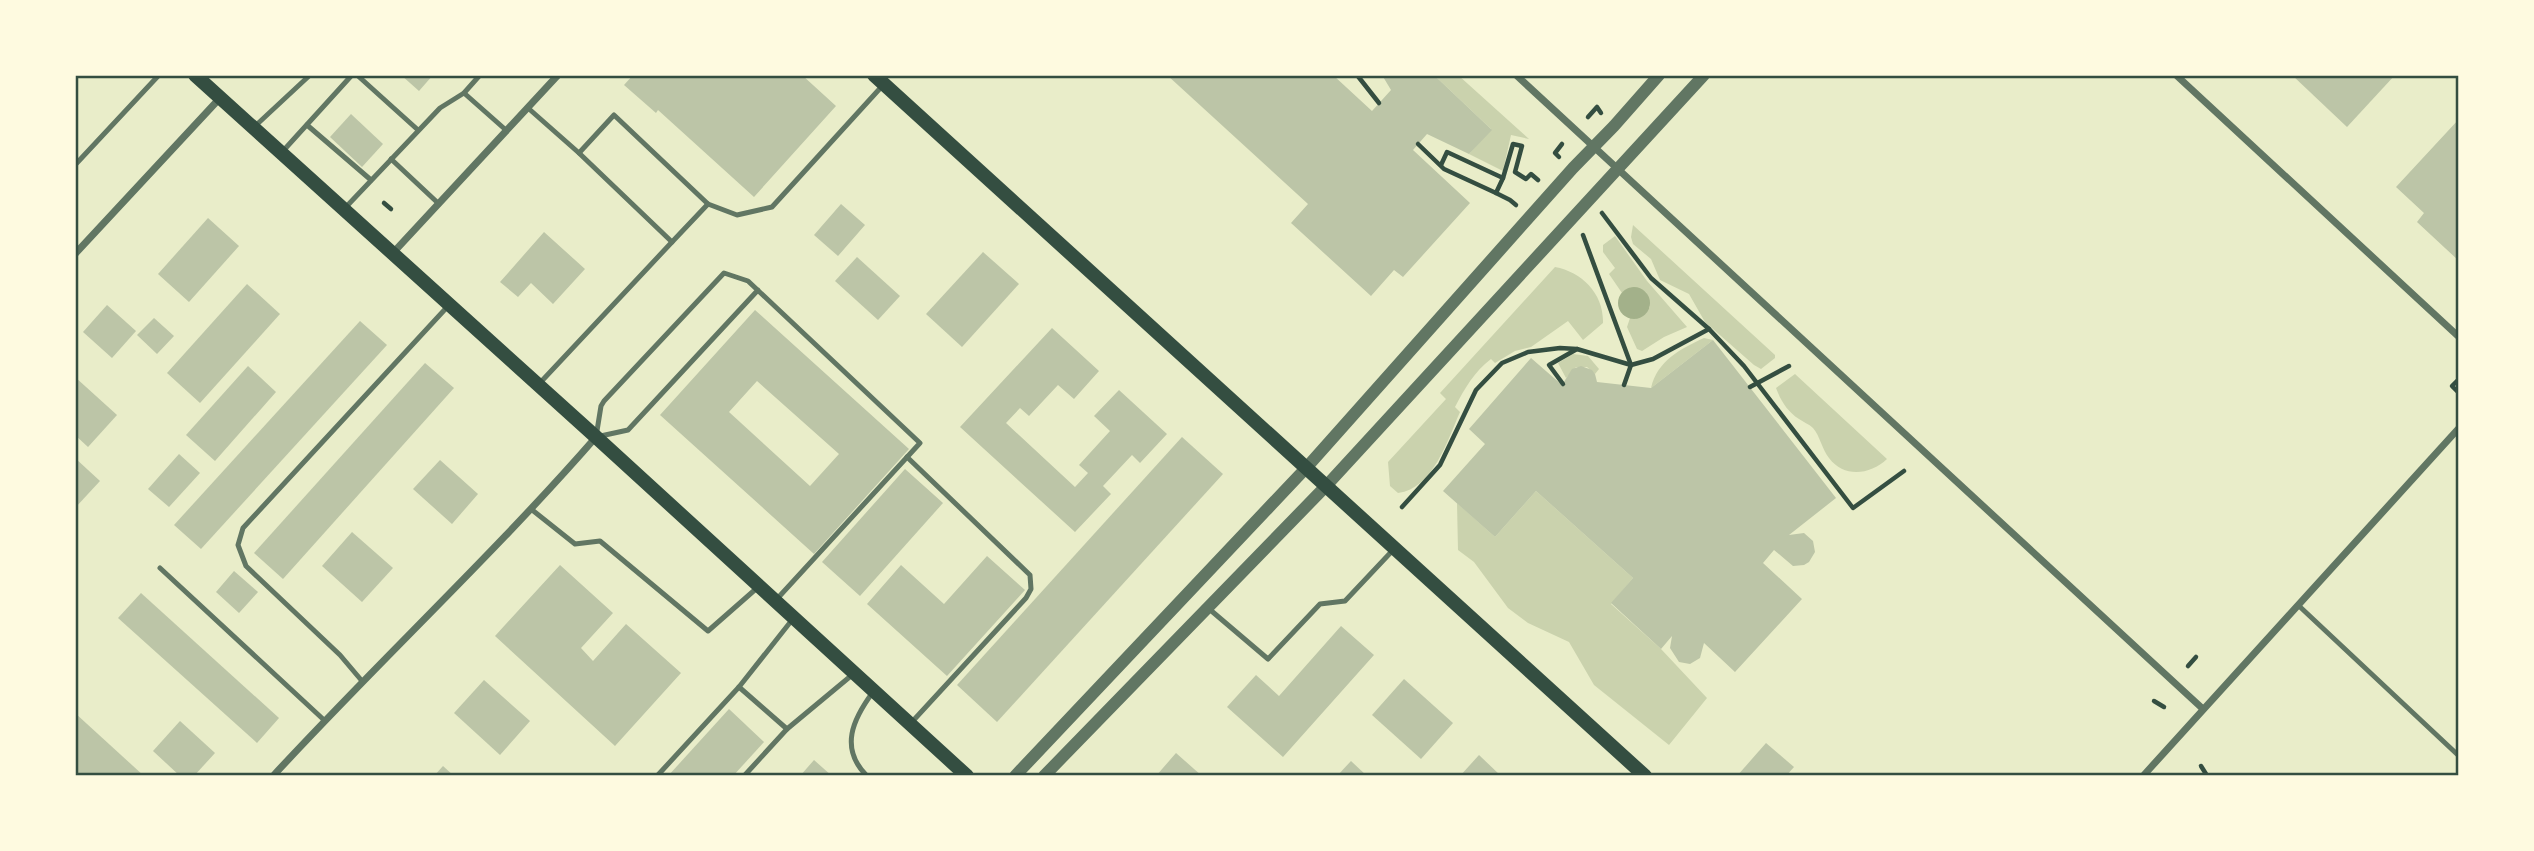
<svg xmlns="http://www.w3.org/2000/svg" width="2534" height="851" viewBox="0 0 2534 851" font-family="'Archivo Narrow',sans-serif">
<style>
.green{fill:#cad2ad}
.water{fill:#a3b18a}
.building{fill:#bcc5a7;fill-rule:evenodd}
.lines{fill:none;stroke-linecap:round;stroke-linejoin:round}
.path{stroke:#344e41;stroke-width:4.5}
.service{stroke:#617663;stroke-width:5}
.minor{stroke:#617663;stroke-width:7}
.tertiary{stroke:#617663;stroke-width:12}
.secondary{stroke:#344e41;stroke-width:14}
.neatline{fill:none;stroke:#344e41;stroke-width:2.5}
</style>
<rect width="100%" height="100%" fill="#e9edc9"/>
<!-- green -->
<g class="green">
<polygon points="1434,75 1458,75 1529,139 1511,135 1503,171 1469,154 1491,129"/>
<polygon points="1633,225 1775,355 1775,358 1761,369 1754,365 1705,322 1689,294 1660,280 1651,259 1633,244 1631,237"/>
<polygon points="1615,236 1647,281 1687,327 1664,337 1642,351 1637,349 1627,327 1630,318 1635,319 1650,307 1646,292 1631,287 1622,293 1609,274 1615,268 1603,252 1603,245"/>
<path d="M1555,267c27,5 49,27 48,56l-20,17 -15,-19 -37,26 -16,4 -20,12 -4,-4c-17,13 -26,29 -36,48l5,5c-12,27 -27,77 -62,81l-8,-7 -2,-24 58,-63 -6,-6z"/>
<path d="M1704,338l9,2 -62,48c6,-27 29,-39 53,-50z"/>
<polygon points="1573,354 1588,356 1599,369 1595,374 1587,367 1576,367 1566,378 1558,363"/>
<path d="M1795,374l92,85c-17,16 -43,19 -58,-1 -7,-9 -9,-22 -16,-30 -4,-4 -10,-6 -14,-9 -12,-8 -18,-18 -23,-31z"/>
<polygon points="1536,491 1633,578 1611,604 1661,649 1707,698 1669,745 1594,685 1569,642 1528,623 1508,608 1474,562 1458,550 1457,503 1495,537"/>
</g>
<!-- water -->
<circle class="water" cx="1634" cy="303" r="16"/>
<!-- building -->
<g class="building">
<polygon points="401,75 433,75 419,91"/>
<polygon points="633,75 802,75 836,106 754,197 658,110 656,113 624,85"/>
<polygon points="1167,75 1333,75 1372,111 1391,90 1382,75 1434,75 1492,130 1469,154 1427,134 1413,150 1470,203 1403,277 1394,270 1371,296 1291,223 1308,204"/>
<polygon points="2292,75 2395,75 2347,127"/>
<polygon points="351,114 383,144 362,167 330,137"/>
<polygon points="2459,119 2459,261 2417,222 2424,213 2396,187"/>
<polygon points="841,204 865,225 838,256 814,235"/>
<polygon points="208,218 239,246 189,302 158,274"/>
<polygon points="544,232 585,269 553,304 531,283 518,297 500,282"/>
<polygon points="983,252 1019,284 962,347 926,314"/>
<polygon points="857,257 900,296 878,320 835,281"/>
<polygon points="247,284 280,314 200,403 167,373"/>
<polygon points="107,305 136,331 112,358 83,332"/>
<path d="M755,310l154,139 -95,105 -154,-139zM757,381l82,73 -29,32 -81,-74z"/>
<polygon points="154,318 174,336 157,354 137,335"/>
<polygon points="360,321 387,345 201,549 174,525"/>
<polygon points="1052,328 1099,371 1074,399 1058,385 1029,416 1020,408 1006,423 1075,487 1088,473 1079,465 1110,431 1094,416 1119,390 1167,434 1140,463 1132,455 1103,486 1111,494 1075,532 960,427"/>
<polygon points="1713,340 1836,498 1789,535 1804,533 1813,541 1815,552 1809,562 1804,565 1793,566 1774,550 1763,563 1802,599 1735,672 1704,643 1700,658 1690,664 1679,662 1670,648 1672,636 1661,649 1611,603 1633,578 1536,491 1495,537 1443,491 1485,444 1469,429 1531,358 1562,385 1572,369 1581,366 1592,370 1595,374 1597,382 1651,388"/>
<polygon points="425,363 454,388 283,579 254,553"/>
<polygon points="248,366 276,392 215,461 186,435"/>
<polygon points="75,377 117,415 88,447 75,435"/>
<polygon points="1182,437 1223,474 997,722 957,685"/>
<polygon points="179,454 200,473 169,507 148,489"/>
<polygon points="75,458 100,481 75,508"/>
<polygon points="440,460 478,494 452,524 413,489"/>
<polygon points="905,469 943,503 860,596 822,562"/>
<polygon points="352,532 393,568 362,602 322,566"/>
<polygon points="987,556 1025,590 947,676 867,604 901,565 944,604"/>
<polygon points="560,565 613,613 581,648 593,661 626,624 681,673 615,746 495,636"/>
<polygon points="234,571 258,592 239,613 216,592"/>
<polygon points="141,593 279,718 257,743 118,618"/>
<polygon points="1341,626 1374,655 1283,757 1227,707 1256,675 1279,696"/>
<polygon points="1404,679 1453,723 1421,759 1372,715"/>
<polygon points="484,680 530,721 500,755 454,713"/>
<polygon points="729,709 764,742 733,776 668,776"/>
<polygon points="75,713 144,776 75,776"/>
<polygon points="180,721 215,753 194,776 180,776 153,751"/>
<polygon points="1766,743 1794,767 1786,776 1737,776"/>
<polygon points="1176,753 1202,776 1156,776"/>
<polygon points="1479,755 1501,776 1460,776"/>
<polygon points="814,760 832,776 800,776"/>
<polygon points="1351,761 1367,776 1337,776"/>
<polygon points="443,766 454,776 434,776"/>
</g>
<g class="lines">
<!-- path -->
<g class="path">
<polyline points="1357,75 1379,103"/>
<polyline points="1588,117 1597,107 1601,113"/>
<polyline points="1418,144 1444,169 1496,193 1503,178"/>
<polyline points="1559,157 1555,153 1562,144"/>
<polyline points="1441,165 1447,152 1503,178 1513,144 1522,146 1515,172 1526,179 1531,174 1538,180"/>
<polyline points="1496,193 1510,200 1516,205"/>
<polyline points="384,203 391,209"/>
<polyline points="1602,213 1651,278 1709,329 1744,366 1853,508 1904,471"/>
<polyline points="1583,235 1631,365 1624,385"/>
<polyline points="2459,379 2452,386 2459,393"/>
<polyline points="1563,384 1549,365 1577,349"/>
<polyline points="1750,387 1789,366"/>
<polyline points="1402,507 1440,465 1476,390 1502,363 1528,352 1560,348 1577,349 1631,365 1653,359 1709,329"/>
<polyline points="2188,666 2196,657"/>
<polyline points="2154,701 2164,707"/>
<polyline points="2201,766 2206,774"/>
</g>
<!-- service -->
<g class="service">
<polyline points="357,75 418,130"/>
<polyline points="464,93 480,75"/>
<polyline points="528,108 579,153 614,115 708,204 737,215 772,207 884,84"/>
<polyline points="307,125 371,180"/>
<polyline points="253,128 310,75"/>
<polyline points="283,151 352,75"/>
<polyline points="579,153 672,242 708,204"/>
<polyline points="391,159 439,204"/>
<polyline points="75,165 159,75"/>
<polyline points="345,208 440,108 464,93 507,131"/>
<polyline points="758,290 628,430 596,437 601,406 604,401 724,273 748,281 920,443 776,600"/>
<polyline points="538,385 672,242"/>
<polyline points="907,457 1030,575 1031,589 1026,598 911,723"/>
<polyline points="531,509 575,544 600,541 708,631 757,588"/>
<polyline points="160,568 324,720"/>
<polyline points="2298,605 2459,756"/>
<polyline points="1208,608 1268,659 1320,604 1345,601 1394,549"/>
<polyline points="362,681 340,655 246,566 238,545 243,528 449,305"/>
<polyline points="739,687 787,729"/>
<polyline points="657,776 739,687 792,620"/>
<polyline points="744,776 787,729 852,675"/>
<path d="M867,776c-28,-28 -14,-57 6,-84"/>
</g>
<!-- minor -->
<g class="minor">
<polyline points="1516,75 2203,709"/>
<polyline points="2176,75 2459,337"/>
<polyline points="75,254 220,98"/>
<polyline points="392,254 558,75"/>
<path d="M273,776c106,-115 221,-222 323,-339"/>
<polyline points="2143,776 2459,428"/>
</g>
<!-- tertiary -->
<g class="tertiary">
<polyline points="1015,776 1307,467 1573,168 1614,126 1659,75"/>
<polyline points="1044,776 1327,485 1704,75"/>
</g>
<!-- secondary -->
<g class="secondary">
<polyline points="195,75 596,437 967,776"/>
<polyline points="874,75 1645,776"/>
</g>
</g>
<!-- border -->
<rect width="2534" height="851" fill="none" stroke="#fefae0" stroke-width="154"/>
<rect x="77" y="77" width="2380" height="697" class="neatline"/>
</svg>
